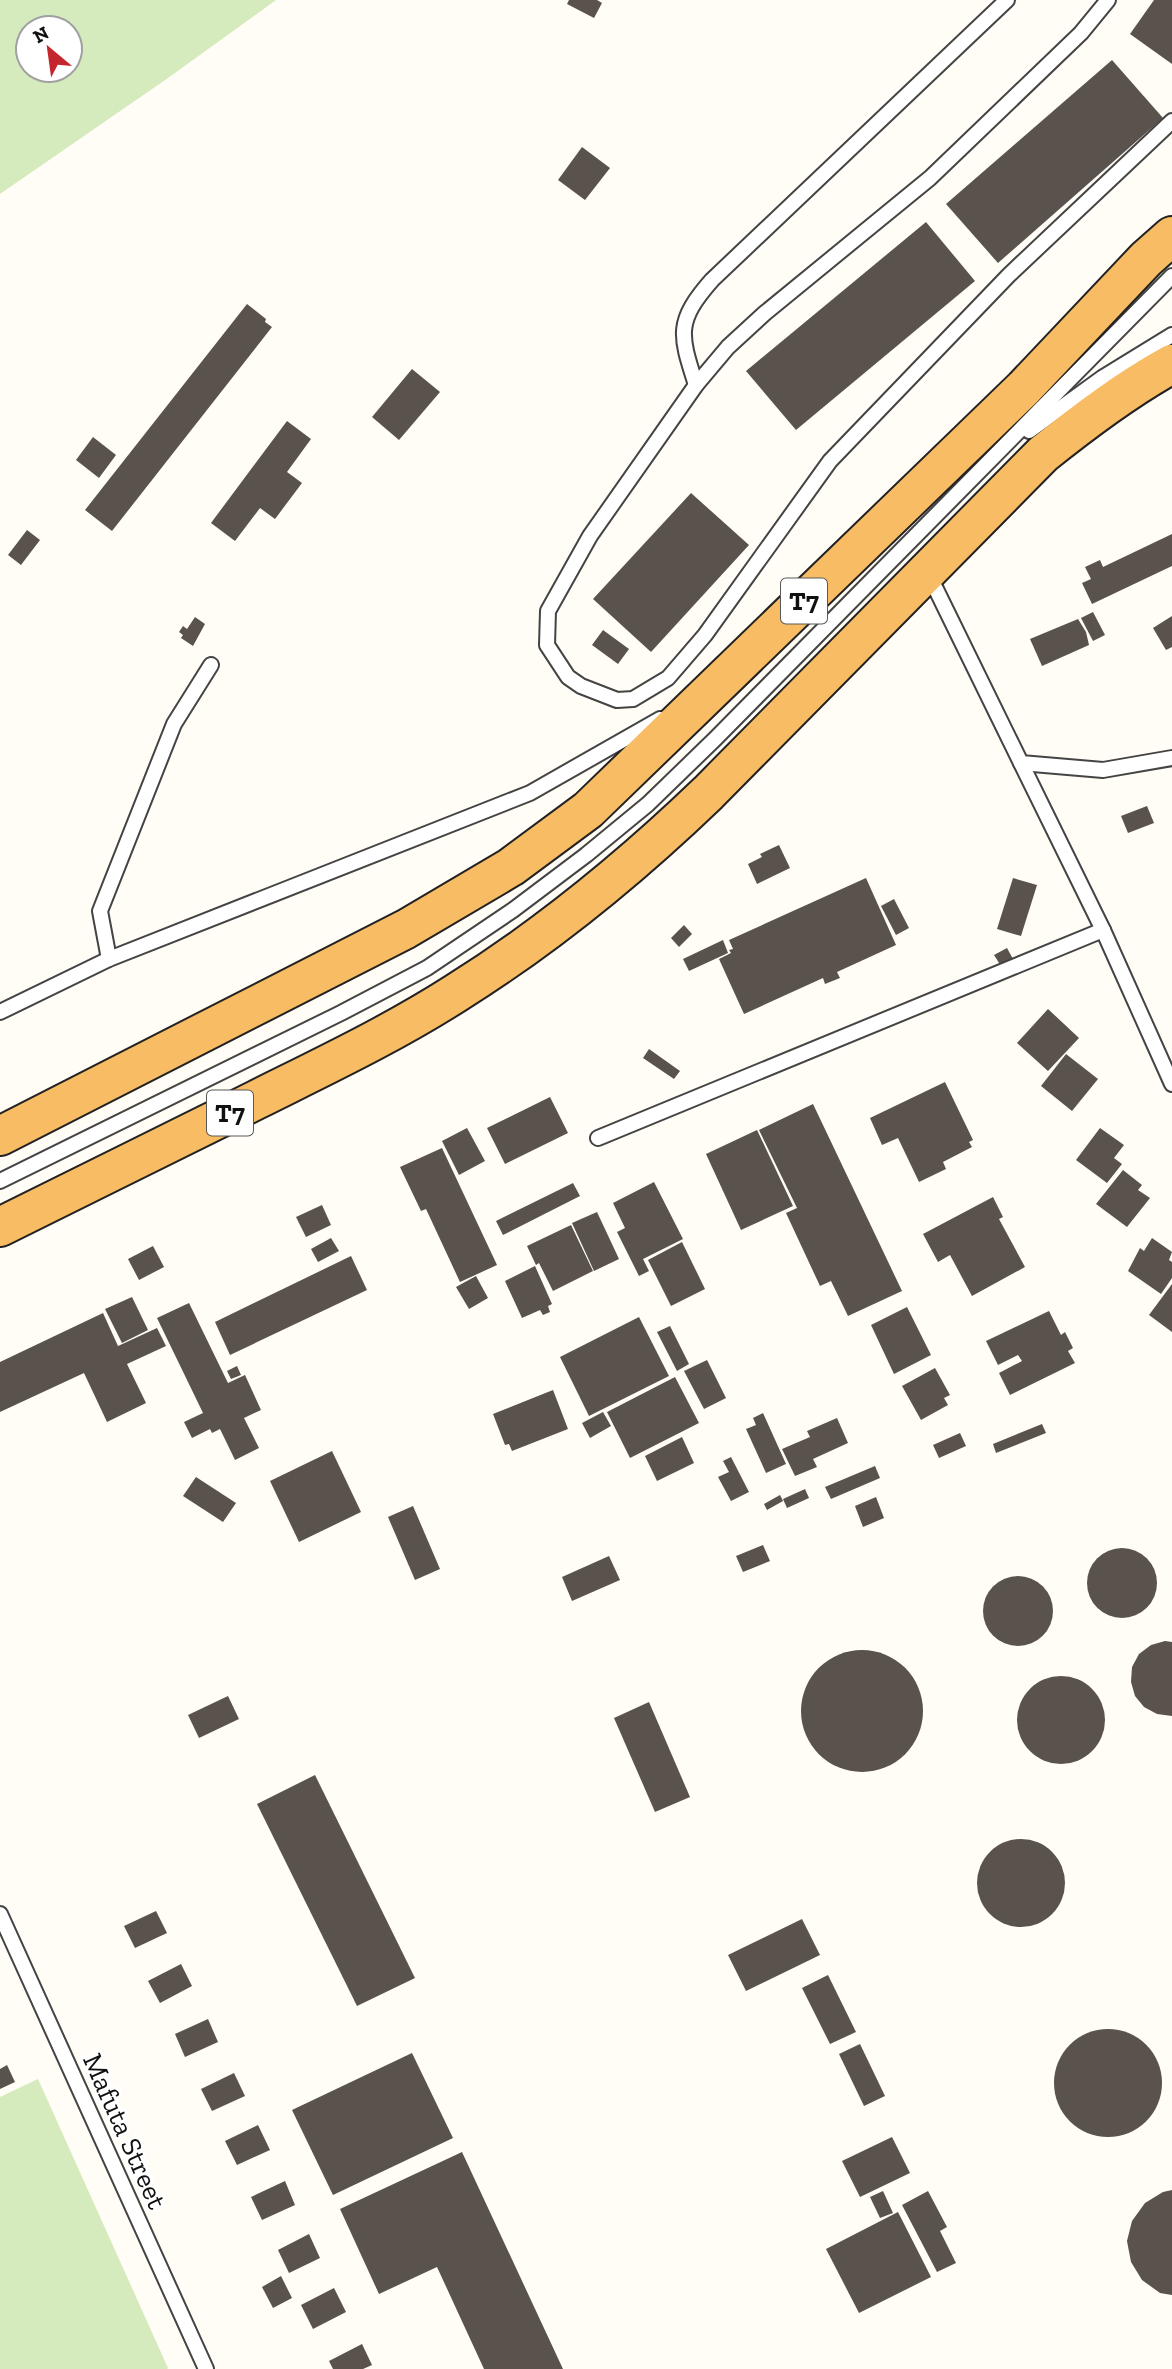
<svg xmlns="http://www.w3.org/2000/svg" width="1172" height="2369" viewBox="0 0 1172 2369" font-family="'Zilla Slab',serif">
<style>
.green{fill:#d5ebbd;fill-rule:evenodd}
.building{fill:#5a524d}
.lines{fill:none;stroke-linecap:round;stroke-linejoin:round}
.service-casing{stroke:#444;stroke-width:18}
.trunk-casing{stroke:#222;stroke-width:42}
.service{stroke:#fff;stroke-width:14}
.trunk{stroke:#f7bc64;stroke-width:38}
.labels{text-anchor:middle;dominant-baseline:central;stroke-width:7;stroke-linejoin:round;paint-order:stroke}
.shield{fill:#fff;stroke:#585858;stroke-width:2}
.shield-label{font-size:26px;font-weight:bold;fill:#111}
.street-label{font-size:28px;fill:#111;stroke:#fff}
</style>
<rect width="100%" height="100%" fill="#fffdf5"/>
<!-- green -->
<g class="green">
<path d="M0,0h276l-108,78 -168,116zM70,28v42h-42v-42z"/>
<polygon points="38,2079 168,2368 167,2369 0,2369 0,2097"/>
</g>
<!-- building -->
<g class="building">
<polygon points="569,0 597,0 602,3 594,18 567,4"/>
<polygon points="1154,0 1172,0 1172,64 1130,34"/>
<polygon points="1112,60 1163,118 998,263 946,204"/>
<polygon points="582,147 610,168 585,200 558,180"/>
<polygon points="926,222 975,281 796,430 746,371"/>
<polygon points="247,304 266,319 265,322 272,327 112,531 85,510"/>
<polygon points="412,369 440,392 399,440 372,417"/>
<polygon points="287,421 311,439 287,472 302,483 275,519 260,508 235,541 211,523"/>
<polygon points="93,437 116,455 99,478 76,460"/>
<polygon points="691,493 749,545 651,652 593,599"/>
<polygon points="27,530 40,540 21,565 8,555"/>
<polygon points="1172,534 1172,566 1092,604 1082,583 1091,579 1085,567 1100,560 1103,567"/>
<polygon points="1093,612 1105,635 1093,641 1081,618"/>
<polygon points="1172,616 1172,647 1166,650 1153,628"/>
<polygon points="195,617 205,624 193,646 181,638 183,635 179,632 183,626 187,629"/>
<polygon points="1078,619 1086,632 1089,645 1042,666 1030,639"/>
<polygon points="603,630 629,649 618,664 592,645"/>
<polygon points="1147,806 1154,823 1128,833 1121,816"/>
<polygon points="779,845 790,868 757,884 748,864 762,857 760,854"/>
<polygon points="866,878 896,945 837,972 840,978 825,984 823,978 744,1014 719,959 731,953 729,950 733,949 729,940"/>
<polygon points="1013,878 1037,885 1021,936 997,929"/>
<polygon points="894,899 909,928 896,935 881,906"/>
<polygon points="684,925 692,934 679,947 671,938"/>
<polygon points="723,940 728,953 689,971 683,959"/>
<polygon points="1007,948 1013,959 1001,966 994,955"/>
<polygon points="1048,1009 1079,1038 1048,1071 1017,1043"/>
<polygon points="649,1049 680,1071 674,1079 643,1058"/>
<polygon points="1066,1054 1098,1079 1072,1111 1041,1086"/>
<polygon points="945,1082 973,1140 969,1142 972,1147 943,1162 946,1169 919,1182 898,1138 882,1145 870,1118"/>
<polygon points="550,1097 568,1133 505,1164 487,1128"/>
<polygon points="813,1104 902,1291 848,1316 831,1281 820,1286 786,1213 797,1208 759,1130"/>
<polygon points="467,1128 485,1161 459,1175 442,1141"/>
<polygon points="1100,1128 1124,1145 1114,1158 1122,1164 1107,1183 1076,1160"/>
<polygon points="757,1130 793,1206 741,1230 706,1154"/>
<polygon points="442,1148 497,1265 460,1282 426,1209 421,1211 400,1167"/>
<polygon points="1123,1170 1142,1185 1138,1190 1150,1198 1127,1227 1096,1204"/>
<polygon points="654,1182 683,1239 643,1259 649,1271 639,1276 617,1232 625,1228 613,1203"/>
<polygon points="573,1183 580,1196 503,1235 496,1221"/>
<polygon points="993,1197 1003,1217 999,1219 1025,1267 972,1296 950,1255 938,1262 923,1234"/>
<polygon points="322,1205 331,1225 306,1237 296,1217"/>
<polygon points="597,1212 619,1259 594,1271 572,1223"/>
<polygon points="571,1225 593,1271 553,1291 539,1263 536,1265 527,1246"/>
<polygon points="331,1238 339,1251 318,1262 311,1249"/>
<polygon points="1152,1238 1172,1252 1169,1260 1172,1262 1172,1278 1161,1294 1128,1271 1140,1248 1144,1251"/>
<polygon points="682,1242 705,1289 671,1306 648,1260"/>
<polygon points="153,1246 164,1267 139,1280 128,1259"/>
<polygon points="351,1256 367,1290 230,1355 215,1322"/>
<polygon points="535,1266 552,1304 548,1306 550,1312 543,1315 540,1310 522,1318 505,1281"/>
<polygon points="476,1276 488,1298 469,1309 456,1287"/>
<polygon points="1172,1284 1172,1332 1149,1315"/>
<polygon points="132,1297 148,1330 122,1343 105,1309"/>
<polygon points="189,1303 228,1383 245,1375 261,1410 244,1418 259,1448 235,1460 220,1429 212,1433 210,1429 192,1438 184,1422 203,1413 157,1318"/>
<polygon points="907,1307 931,1355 894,1374 871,1325"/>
<polygon points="1049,1311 1061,1335 1065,1332 1073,1348 1068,1351 1075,1363 1010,1395 999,1373 1022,1361 1018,1355 998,1365 986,1341"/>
<polygon points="103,1313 118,1346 157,1328 166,1346 127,1364 146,1403 107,1422 84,1373 0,1412 0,1362"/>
<polygon points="639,1317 669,1376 589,1416 560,1357"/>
<polygon points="670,1326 689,1364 677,1371 657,1332"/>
<polygon points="707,1360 726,1398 704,1409 684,1371"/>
<polygon points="237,1366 241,1375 231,1379 227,1371"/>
<polygon points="935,1368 950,1395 944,1398 948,1405 921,1420 902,1386"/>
<polygon points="675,1377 699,1423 630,1458 607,1412"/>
<polygon points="553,1390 568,1429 512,1451 509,1444 505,1445 493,1414"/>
<polygon points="603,1412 611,1426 590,1438 582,1423"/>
<polygon points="763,1413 786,1464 766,1473 746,1429 756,1425 753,1418"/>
<polygon points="837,1418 848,1443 813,1459 817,1467 795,1476 782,1449 810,1437 807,1431"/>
<polygon points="1042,1424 1046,1433 996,1453 993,1444"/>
<polygon points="960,1433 966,1446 939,1458 933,1445"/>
<polygon points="682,1437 694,1463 657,1481 645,1456"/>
<polygon points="332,1451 361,1512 299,1542 270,1481"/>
<polygon points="731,1457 749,1492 731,1501 718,1477 729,1472 723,1461"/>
<polygon points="875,1466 880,1478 831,1499 825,1487"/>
<polygon points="196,1477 236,1503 223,1522 183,1496"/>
<polygon points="805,1489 809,1498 787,1508 783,1499"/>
<polygon points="780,1495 783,1501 767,1510 764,1504"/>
<polygon points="876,1497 884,1518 863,1527 855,1506"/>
<polygon points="413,1506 440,1569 415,1580 388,1517"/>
<polygon points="763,1545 770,1561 743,1572 736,1556"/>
<circle cx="1122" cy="1583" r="35"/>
<polygon points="609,1556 620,1580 572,1601 562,1577"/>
<circle cx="1018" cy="1611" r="35"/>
<polygon points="1165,1641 1172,1642 1172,1716 1157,1714 1144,1707 1135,1696 1131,1682 1132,1667 1139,1654 1151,1645"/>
<circle cx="862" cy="1711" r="61"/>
<circle cx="1061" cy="1720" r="44"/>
<polygon points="228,1696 239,1719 199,1738 188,1715"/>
<polygon points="649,1702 690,1797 655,1812 614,1718"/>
<polygon points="315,1775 415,1978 357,2006 257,1804"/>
<circle cx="1021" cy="1883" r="44"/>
<polygon points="156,1911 167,1933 135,1948 124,1926"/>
<polygon points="802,1919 820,1955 746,1991 728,1955"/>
<polygon points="181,1964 192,1986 160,2003 148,1981"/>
<polygon points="828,1975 856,2032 830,2044 802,1988"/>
<polygon points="208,2019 218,2042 185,2057 175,2034"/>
<circle cx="1108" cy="2083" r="54"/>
<polygon points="860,2044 885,2096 864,2106 839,2054"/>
<polygon points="412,2053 453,2138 333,2195 292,2110"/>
<polygon points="7,2065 15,2082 0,2089 0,2069"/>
<polygon points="234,2073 245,2096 212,2111 201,2089"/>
<polygon points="258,2125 270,2150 237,2165 225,2141"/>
<polygon points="892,2137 910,2173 860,2197 842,2161"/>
<polygon points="462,2152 563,2369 484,2369 437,2267 379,2294 340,2209"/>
<polygon points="285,2181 295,2205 262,2220 251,2197"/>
<polygon points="1172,2190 1172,2295 1160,2293 1142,2280 1131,2262 1127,2241 1132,2221 1145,2203 1163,2192"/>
<polygon points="883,2191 893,2213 880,2218 870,2197"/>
<polygon points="928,2191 947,2227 940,2231 956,2263 937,2272 902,2205"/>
<polygon points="898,2212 931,2277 859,2313 826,2249"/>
<polygon points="309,2234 320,2258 289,2273 278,2250"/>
<polygon points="281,2276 292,2298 273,2308 262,2287"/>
<polygon points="334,2288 346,2312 313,2329 301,2305"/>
<polygon points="362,2344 372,2365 363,2369 333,2369 329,2361"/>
</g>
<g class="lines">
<defs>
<g id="service">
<polyline points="1108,0 1081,33 930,178 765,313 728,347 696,385 590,536 548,611 547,645 568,677 581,686 617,700 633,699 668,678 705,635 830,461 1009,275 1172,121"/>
<path d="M696,385c-16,-50 -21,-63 16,-105l295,-280"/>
<polyline points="1029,431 1102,378 1172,335"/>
<polyline points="929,575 1021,763 1103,770 1172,758"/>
<polyline points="1021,763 1103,930 1172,1084"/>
<polyline points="109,959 100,911 174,724 211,665"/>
<polyline points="0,1012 109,959 530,793 660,719"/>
<polyline points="598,1138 1103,930"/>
<polyline points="0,1181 341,1013 427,968 513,910 586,855 648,804 715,739 1172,276"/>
<polyline points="0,1914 206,2369"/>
</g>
<g id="trunk">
<polyline points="0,1136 406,929 511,867 588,810 1024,388 1146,259 1172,236"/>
<path d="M0,1227c85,-42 171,-85 256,-127 68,-34 136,-66 200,-107 91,-57 175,-126 252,-200l335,-339c41,-33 82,-64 129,-90"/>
</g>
</defs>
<!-- service casing -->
<use href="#service" class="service-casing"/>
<!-- trunk casing -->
<use href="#trunk" class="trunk-casing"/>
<!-- service -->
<use href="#service" class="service"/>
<!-- trunk -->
<use href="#trunk" class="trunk"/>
</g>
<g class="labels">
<!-- shield labels -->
<g class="shield">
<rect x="781" y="578.5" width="46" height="45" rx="5"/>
<rect x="207" y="1090.5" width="46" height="45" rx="5"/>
</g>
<g class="shield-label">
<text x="804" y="601">T7</text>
<text x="230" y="1113">T7</text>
</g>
<!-- street labels -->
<g class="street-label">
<text transform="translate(125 2131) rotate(66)">Mafuta Street</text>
</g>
</g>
<!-- north arrow -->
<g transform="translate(49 49) rotate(331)"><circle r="33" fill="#ffffff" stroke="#a0a0a0" stroke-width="2"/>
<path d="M0-5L12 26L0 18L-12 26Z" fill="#c4262e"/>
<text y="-10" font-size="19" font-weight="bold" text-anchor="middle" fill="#111111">N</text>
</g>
</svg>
